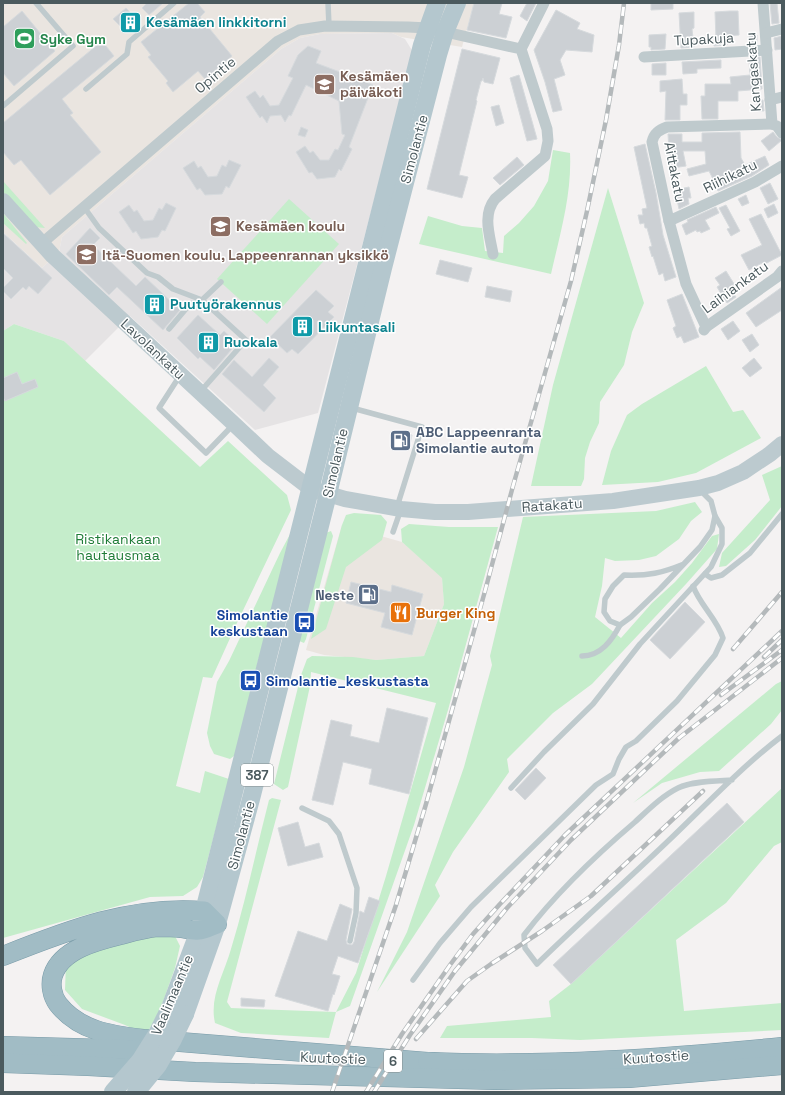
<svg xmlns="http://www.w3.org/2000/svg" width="785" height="1095" viewBox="0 0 785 1095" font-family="'Space Grotesk',sans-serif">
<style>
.commercial{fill:#eae5e0}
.education{fill:#e5e3e4}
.green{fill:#c5edcb}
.building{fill:#ccd0d4;stroke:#d6dadd}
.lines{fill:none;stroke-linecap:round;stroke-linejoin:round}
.trunk-casing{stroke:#799ba8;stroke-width:20}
.service{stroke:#bfcacd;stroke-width:5.5}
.minor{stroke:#bfcacd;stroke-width:11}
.secondary{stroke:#bccacf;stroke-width:16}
.primary{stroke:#b4c7ce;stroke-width:18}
.trunk{stroke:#a1bcc5;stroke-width:19}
.rail-casing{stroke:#b4b9bb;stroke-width:4.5}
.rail{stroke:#fff;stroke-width:3;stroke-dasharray:9;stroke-linecap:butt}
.primary-bridge{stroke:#b4c7ce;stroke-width:18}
.labels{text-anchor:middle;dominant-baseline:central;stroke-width:3;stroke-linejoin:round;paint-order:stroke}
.shield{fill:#fff;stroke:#818c8e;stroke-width:1}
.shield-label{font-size:13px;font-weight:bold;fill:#4b5a5e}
.culture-label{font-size:14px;font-weight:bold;fill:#0d838f;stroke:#fff;text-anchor:start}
.leisure-label{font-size:14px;font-weight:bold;fill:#27864d;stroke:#fff;text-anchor:start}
.street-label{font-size:14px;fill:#4b5a5e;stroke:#fff}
.education-label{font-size:14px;font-weight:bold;fill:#785e54;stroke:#fff;text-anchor:start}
.service-label{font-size:14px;font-weight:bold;fill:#4e5e75;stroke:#fff;text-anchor:start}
.park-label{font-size:14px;fill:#1f7c37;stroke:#fff}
.food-label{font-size:14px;font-weight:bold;fill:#c56008;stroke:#fff;text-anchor:start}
.transit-label{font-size:14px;font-weight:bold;fill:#164399;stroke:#fff;text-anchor:end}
</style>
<rect width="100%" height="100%" fill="#f4f2f2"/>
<!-- commercial -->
<g class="commercial">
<polygon points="3,3 474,3 462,47 401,37 392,33 320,34 300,38 281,49 62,237 59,252 42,268 3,232"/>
<polygon points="342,525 402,542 442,577 444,604 424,656 376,660 324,655 306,650"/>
</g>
<!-- education -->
<polygon class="education" points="392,33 405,39 413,52 318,413 255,430 130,316 85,361 64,341 14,324 3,331 3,232 42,268 59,252 62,237 281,49 300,38 320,34"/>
<!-- green -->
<g class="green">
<path d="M553,150l17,3c2,41 -10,81 -19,121l-132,-30 9,-28 34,10 20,2 3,23 18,2 1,-17 15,-13 15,-17 14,-25z"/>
<polygon points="3,181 45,228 35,227 3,192"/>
<polygon points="608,188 644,303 632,332 624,365 600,402 599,423 590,442 585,458 584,479 581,486 531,486 553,385"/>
<polygon points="289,199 339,244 267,324 217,279"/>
<polygon points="3,213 27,243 26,244 3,223"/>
<polygon points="14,324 64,341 200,467 228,441 287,495 291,510 236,625 212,678 203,677 176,786 200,793 205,771 229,779 203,877 197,887 183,896 150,897 3,938 3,331"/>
<polygon points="706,366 733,412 743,410 761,438 696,473 658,482 602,485 611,451 627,415 642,404"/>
<polygon points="782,466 782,506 755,540 726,566 719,567 722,553 770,500 762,475"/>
<polygon points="695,502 702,512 691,521 679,539 656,556 639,560 615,561 605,558 602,586 595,617 621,638 652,603 675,582 692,563 712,536 719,534 717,549 686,584 592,684 553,713 507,759 509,772 453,852 435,885 440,896 377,992 407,932 464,767 492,665 490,656 523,517 656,511"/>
<polygon points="354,513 381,515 387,522 382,540 346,567 326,629 311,639 342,525 346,515"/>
<polygon points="296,523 270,621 258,661 238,753 230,759 214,754 210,746 207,733 217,682 229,661 280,553"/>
<path d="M409,524l40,3h49l-50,183 -34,115 -64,181 -14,6 -7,26 -88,-5 -26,-10c-6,-26 9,-49 16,-74 15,-49 25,-99 38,-149l3,-2 9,2 -54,202 4,6 105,4 20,-39 30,-97 50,-173 -125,-31 -1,14 -22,101 -5,3 -9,-6 27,-109 6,-16 5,-3 41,1 23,3 48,-4 20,-52 -2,-26 -40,-36 -1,-13z"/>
<polygon points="331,531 333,536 306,639 304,643 297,640 323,534"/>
<polygon points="782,681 782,710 771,724 719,771 700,772 662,783 633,803 776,684"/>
<polygon points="782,788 782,842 774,846 726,903 676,940 684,1011 782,1003 782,1030 580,1040 532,1038 440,1038 447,1026 551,1017 549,1001 571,984"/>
<polygon points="151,932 175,936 180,946 175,968 160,1010 146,1035 125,1025 82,1009 65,990 66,962"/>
</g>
<!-- building -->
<g class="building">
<polygon points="147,3 163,3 149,15 142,8"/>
<polygon points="189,3 197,3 205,12 200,17 232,56 205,79 198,71 173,92 166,83 168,81 148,57 151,55 141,42"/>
<polygon points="474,3 502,3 499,14 512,17 506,38 467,30"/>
<polygon points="527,3 536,3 527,21 520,16"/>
<polygon points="651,3 673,3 673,9 651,10"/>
<polygon points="770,3 777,3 779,23 772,24"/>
<polygon points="126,8 133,15 120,26 113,19"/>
<polygon points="556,10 580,23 577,29 594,35 592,52 566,50 560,60 565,75 554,79 562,110 553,112 545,82 534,50"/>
<polygon points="22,11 55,51 14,86 3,73 3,27"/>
<polygon points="730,11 738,11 739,35 726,36 727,45 714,46 714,40 716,39 715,12"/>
<polygon points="694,12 694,28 692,29 694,47 681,48 679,13"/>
<polygon points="666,34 665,49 651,50 651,47 649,47 649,35"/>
<polygon points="757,35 757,44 749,44 749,36"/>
<polygon points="782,36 782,49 775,50 774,38"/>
<polygon points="102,41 114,56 62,99 73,113 70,115 101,152 50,195 21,160 14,165 3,152 3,123"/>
<polygon points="308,46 321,51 316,63 345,74 346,72 362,79 361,80 373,85 349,147 352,149 341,171 339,169 335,177 317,179 312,172 309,173 296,152 305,146 310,153 313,151 320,160 329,160 335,149 338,150 345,135 342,134 339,101 306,85 291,116 289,115 285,122 281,115 270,116 267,123 262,116 260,118 246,97 255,91 260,98 263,95 270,106 279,105 293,78 288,76 298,55"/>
<polygon points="462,49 500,58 493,84 484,82 483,78 482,81 481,81 476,100 477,101 459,175 468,177 462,198 427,189"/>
<polygon points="760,57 762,89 738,91 738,101 718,101 718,119 702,119 701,96 705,96 705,84 731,84 730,77 750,75 749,61 751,61 751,58"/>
<polygon points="721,60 721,68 697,69 697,73 683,74 682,62"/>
<polygon points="666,63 666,75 652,75 652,64"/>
<polygon points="519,75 537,139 527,141 510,78"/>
<polygon points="682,79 683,94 687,94 687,105 680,105 680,120 665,120 666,91 660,92 660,81"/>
<polygon points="757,100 763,100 764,111 758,111"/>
<polygon points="499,105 504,123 496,126 491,107"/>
<polygon points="301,127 308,130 305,137 298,135"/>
<polygon points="740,132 741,158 745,165 765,156 769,165 752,176 718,191 715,185 716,185 709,171 689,176 687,169 706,164 705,151 683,151 686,166 672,168 669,150 668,134 682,134 682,142 702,142 702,133"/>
<polygon points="773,132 777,137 782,140 769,151 761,141"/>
<polygon points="645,144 656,193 663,235 676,277 665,281 663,273 659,275 653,256 652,257 649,247 652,246 647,228 645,228 644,223 640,224 638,215 643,215 642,209 647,208 634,147"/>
<polygon points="517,157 524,165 500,185 493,178"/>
<polygon points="229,160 241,165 229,188 226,186 222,194 205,195 200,188 197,190 183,168 194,161 198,168 201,166 208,177 217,176 222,165 226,167"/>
<polygon points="770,183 778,199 768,204 760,188"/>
<polygon points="689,187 691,198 688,198 689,204 679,209 675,190"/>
<polygon points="746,195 749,203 742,206 738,199"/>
<polygon points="166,203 176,208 165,231 162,230 158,237 141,239 136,231 133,233 119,212 129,205 134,212 137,210 144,221 153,220 159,208 162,210"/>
<polygon points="774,204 778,213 768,218 764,209"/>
<polygon points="726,205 740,231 731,236 727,229 730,228 719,208"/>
<polygon points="716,207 719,213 705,220 710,229 701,233 700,231 697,232 696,230 686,235 682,225 688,222 687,220"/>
<polygon points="761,214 782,255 763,265 762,263 749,270 741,255 762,245 749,219"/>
<polygon points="90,228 100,238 93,245 136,286 145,277 180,310 163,330 117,287 109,295 66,254"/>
<polygon points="3,233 52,278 38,294 29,286 26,290 23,287 11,299 3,291 3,288 13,278 3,268"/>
<polygon points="440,260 472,268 468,282 436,274"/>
<polygon points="726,271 736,287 731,290 736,297 727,303 717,287 720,285 715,278"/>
<polygon points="487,286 512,291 510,302 485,297"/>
<polygon points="782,287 782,310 756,327 746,313"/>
<polygon points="316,290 334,306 328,312 334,317 298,354 292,349 287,353 270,337"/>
<polygon points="682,294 699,337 684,343 681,336 677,338 673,328 676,326 667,300"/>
<polygon points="198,315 220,335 224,331 237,343 214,370 200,357 198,359 177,338"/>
<polygon points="733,321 740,331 728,340 721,329"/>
<polygon points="752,334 759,345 750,352 742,340"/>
<polygon points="269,358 279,367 263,385 276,398 264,412 222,374 234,360 252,377"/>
<polygon points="754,358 762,368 750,377 742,368"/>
<polygon points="17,372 22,384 35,379 38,387 5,401 3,397 3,378"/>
<polygon points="394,431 412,435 410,445 391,441"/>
<polygon points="351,582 391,592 392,585 423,594 412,635 381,627 385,613 346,603"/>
<polygon points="685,602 705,622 670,659 650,640"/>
<polygon points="387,708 428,718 409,794 369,784 372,769 343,762 333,805 312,800 331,720 352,725 350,736 379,743"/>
<polygon points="536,768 546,778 525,800 515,790"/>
<polygon points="727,803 744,822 571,984 553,965"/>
<polygon points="298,822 305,847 319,843 323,857 288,866 278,828"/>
<polygon points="369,897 380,901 358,963 338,956 332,974 340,976 334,995 333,994 328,1011 275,996 298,931 327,941 340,904 352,909 346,940 347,944 352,945 354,942 360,911 364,913"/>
<polygon points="241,998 265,1000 264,1007 241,1006"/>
</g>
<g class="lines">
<defs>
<g id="trunk">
<path d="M3,956c65,-26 130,-51 201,-45l13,13c-6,2 -12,5 -17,6 -6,1 -13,-1 -19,-2 -8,-1 -16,-1 -24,-1 -11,1 -22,4 -33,7 -24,6 -62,14 -71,41 -3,9 -1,21 5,29 21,27 53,31 85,35l297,24"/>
<polyline points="3,1046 143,1050"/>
<path d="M428,1062c118,5 237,-4 354,-15"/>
<polyline points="3,1063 88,1066 195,1072 495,1080 629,1078 782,1065"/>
</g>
</defs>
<!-- trunk casing -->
<use href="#trunk" class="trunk-casing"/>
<!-- service -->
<g class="service">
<polyline points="328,3 329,26"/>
<polyline points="86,89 127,54 129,42 174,3"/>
<polyline points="3,106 73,46 36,3"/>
<polyline points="84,207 99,228 147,273 158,277 173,289 202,300 246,340 200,392"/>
<polyline points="169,329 190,304 202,300 221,282"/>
<polyline points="179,377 159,408 206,453 233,425"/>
<polyline points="352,408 422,427 397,507"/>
<polyline points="393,532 401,509"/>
<path d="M684,564c-22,9 -36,12 -60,11l-11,11 -8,13 -1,13 6,9 10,4 11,-8 29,-28 40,-42 12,-17 3,-14 -4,-15 -11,-11"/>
<polyline points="705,574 711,578 722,575 750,553 782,514"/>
<path d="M582,656c19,0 30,-16 38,-31"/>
<path d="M732,780c-15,1 -40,1 -54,8 -16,8 -30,22 -43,34 -40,34 -79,71 -111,113l1,13 12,16c42,-41 86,-80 129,-121 38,-36 74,-75 116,-107"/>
<polyline points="511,788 544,752 593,704 640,644 711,567 722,544 722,528 715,516"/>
<polyline points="302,808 329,821 339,834 357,888 356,913 350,941"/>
<path d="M413,980l27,-37 31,-36 125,-122 17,-11 6,-15 7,-12 10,-6 41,-40 38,-46 8,-17c-6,-19 -23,-33 -30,-52"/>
</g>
<!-- minor -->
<g class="minor">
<polyline points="763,3 772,124 777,126 782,133"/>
<polyline points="766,33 782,29"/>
<polyline points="521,49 544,3"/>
<polyline points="644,57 767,50"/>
<polyline points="770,100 782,97"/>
<polyline points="669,221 755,182 782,166"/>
<path d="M41,244l237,-203 21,-11 26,-4 83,1 20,1 93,21 26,80 1,12 -3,15 -50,43c-13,16 -5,37 -2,55"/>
<polyline points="706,327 777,277 782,271"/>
<path d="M704,330l2,-3 -20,-43 -17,-63 -17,-79c2,-9 7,-12 15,-15l105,-3"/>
</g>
<!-- secondary -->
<polyline class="secondary" points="3,201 53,256 234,424 268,456 311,489 345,499 401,509 435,512 468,512 613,501 699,488 718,483 743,472 770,454 782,444"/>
<!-- primary -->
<g class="primary">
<polyline points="170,1008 199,931 204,911 422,45 437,3"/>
<polyline points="185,1014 217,924 251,799 328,494 383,268 438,55 445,32 457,3"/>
</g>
<!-- trunk -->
<use href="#trunk" class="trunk"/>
<defs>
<g id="rail">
<polyline points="733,649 782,592"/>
<polyline points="764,657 782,640"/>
<polyline points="721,695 782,650"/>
<polyline points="416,1039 467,981 491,964 542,931 591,896 703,791"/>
<polyline points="332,1092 396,905 426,804 485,591 513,486 571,281 587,211 606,120 619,45 624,3"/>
<polyline points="366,1092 402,1034 450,965 473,934 500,904 565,835 782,631"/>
<polyline points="374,1092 410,1035 455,971 507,908 571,840 679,738 782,658"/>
</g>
</defs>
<!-- rail casing -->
<use href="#rail" class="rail-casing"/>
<!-- rail -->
<use href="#rail" class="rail"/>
<!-- primary-bridge -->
<g class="primary-bridge">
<polyline points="113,1092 140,1061 157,1034 170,1008"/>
<polyline points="136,1092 158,1065 172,1041 185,1014"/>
</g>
</g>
<!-- icons -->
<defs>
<symbol id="building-square" viewBox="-11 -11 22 22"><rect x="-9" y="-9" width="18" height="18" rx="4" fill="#0f9aa8" stroke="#fff"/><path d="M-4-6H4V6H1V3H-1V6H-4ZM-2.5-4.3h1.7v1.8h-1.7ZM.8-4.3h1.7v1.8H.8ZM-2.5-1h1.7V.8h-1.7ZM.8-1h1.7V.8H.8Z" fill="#fff"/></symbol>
<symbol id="stadium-square" viewBox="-11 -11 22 22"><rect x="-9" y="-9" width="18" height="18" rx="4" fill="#2e9e5b" stroke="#fff"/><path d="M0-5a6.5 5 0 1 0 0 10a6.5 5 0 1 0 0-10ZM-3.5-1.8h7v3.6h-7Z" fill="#fff"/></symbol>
<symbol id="school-square" viewBox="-11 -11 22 22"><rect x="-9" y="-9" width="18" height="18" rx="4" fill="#8d6e63" stroke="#fff"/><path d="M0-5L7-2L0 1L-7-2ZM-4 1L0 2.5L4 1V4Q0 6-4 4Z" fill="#fff"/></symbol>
<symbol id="fuel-square" viewBox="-11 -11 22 22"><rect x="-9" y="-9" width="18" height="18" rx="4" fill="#5c6f8a" stroke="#fff"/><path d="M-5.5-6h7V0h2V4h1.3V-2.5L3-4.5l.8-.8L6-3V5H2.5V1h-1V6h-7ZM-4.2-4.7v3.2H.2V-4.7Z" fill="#fff"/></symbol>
<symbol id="restaurant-square" viewBox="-11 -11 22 22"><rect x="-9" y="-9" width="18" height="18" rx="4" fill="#e8710a" stroke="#fff"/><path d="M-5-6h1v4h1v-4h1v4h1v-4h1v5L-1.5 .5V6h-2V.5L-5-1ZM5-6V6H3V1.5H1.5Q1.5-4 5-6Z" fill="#fff"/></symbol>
<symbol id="bus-square" viewBox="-11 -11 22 22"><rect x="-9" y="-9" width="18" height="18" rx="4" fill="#1a4fb4" stroke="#fff"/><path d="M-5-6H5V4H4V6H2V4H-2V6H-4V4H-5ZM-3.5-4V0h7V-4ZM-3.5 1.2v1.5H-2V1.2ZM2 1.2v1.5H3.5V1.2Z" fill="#fff"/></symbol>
</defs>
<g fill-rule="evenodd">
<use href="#building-square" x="118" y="10" width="25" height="25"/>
<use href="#stadium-square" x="12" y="26" width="25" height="25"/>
<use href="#school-square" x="312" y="72" width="25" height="25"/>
<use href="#school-square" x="208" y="214" width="25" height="25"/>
<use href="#school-square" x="74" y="242" width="25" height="25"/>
<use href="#building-square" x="142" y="292" width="25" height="25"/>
<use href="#building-square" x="290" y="314" width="25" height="25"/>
<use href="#building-square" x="196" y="330" width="25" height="25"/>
<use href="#fuel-square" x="388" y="428" width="25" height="25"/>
<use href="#fuel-square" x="356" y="582" width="25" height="25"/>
<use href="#restaurant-square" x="388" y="600" width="25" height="25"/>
<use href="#bus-square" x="292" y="610" width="25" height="25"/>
<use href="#bus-square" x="238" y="668" width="25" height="25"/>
</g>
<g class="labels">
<!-- shield labels -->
<g class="shield">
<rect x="241" y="764" width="32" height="22" rx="3"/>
<rect x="384" y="1050" width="18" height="22" rx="3"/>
</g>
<g class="shield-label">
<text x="257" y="775">387</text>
<text x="393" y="1061">6</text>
</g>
<!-- culture labels -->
<g class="culture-label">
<text x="146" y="22">Kesämäen linkkitorni</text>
<text x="170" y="304">Puutyörakennus</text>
<text x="318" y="327">Liikuntasali</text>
<text x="224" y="342">Ruokala</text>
</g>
<!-- leisure labels -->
<g class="leisure-label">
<text x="40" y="39">Syke Gym</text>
</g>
<!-- street labels -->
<g class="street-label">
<text transform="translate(704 39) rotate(-3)">Tupakuja</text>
<text transform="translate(753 72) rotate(-94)">Kangaskatu</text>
<text transform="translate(215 75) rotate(-40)">Opintie</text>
<text transform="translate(414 149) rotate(-75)">Simolantie</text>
<text transform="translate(675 172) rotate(79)">Aittakatu</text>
<text transform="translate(730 176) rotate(-26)">Riihikatu</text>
<text transform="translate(735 287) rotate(-36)">Laihiankatu</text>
<text transform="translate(153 349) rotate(43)">Lavolankatu</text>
<text transform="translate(335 463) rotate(-77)">Simolantie</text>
<text transform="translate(552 505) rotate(-4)">Ratakatu</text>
<text transform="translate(241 835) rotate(-75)">Simolantie</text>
<text transform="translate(172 995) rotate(-67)">Vaalimaantie</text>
<text transform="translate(656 1057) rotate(-4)">Kuutostie</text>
<text transform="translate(333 1058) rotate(2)">Kuutostie</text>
</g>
<!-- education labels -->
<g class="education-label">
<text x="340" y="76">Kesämäen<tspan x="340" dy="16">päiväkoti</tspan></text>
<text x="236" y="226">Kesämäen koulu</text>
<text x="102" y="255">Itä-Suomen koulu, Lappeenrannan yksikkö</text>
</g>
<!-- service labels -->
<g class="service-label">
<text x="416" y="432">ABC Lappeenranta<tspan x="416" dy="16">Simolantie autom</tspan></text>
<text x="354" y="595" text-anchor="end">Neste</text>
</g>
<!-- park labels -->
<g class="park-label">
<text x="118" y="539">Ristikankaan<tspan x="118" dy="16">hautausmaa</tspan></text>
</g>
<!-- food labels -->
<g class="food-label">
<text x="416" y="613">Burger King</text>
</g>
<!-- transit labels -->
<g class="transit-label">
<text x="288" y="615">Simolantie<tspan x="288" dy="16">keskustaan</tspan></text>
<text x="266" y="681" text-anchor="start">Simolantie_keskustasta</text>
</g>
</g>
<!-- border -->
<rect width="785" height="1095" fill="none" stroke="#4b5a5e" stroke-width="8"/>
</svg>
